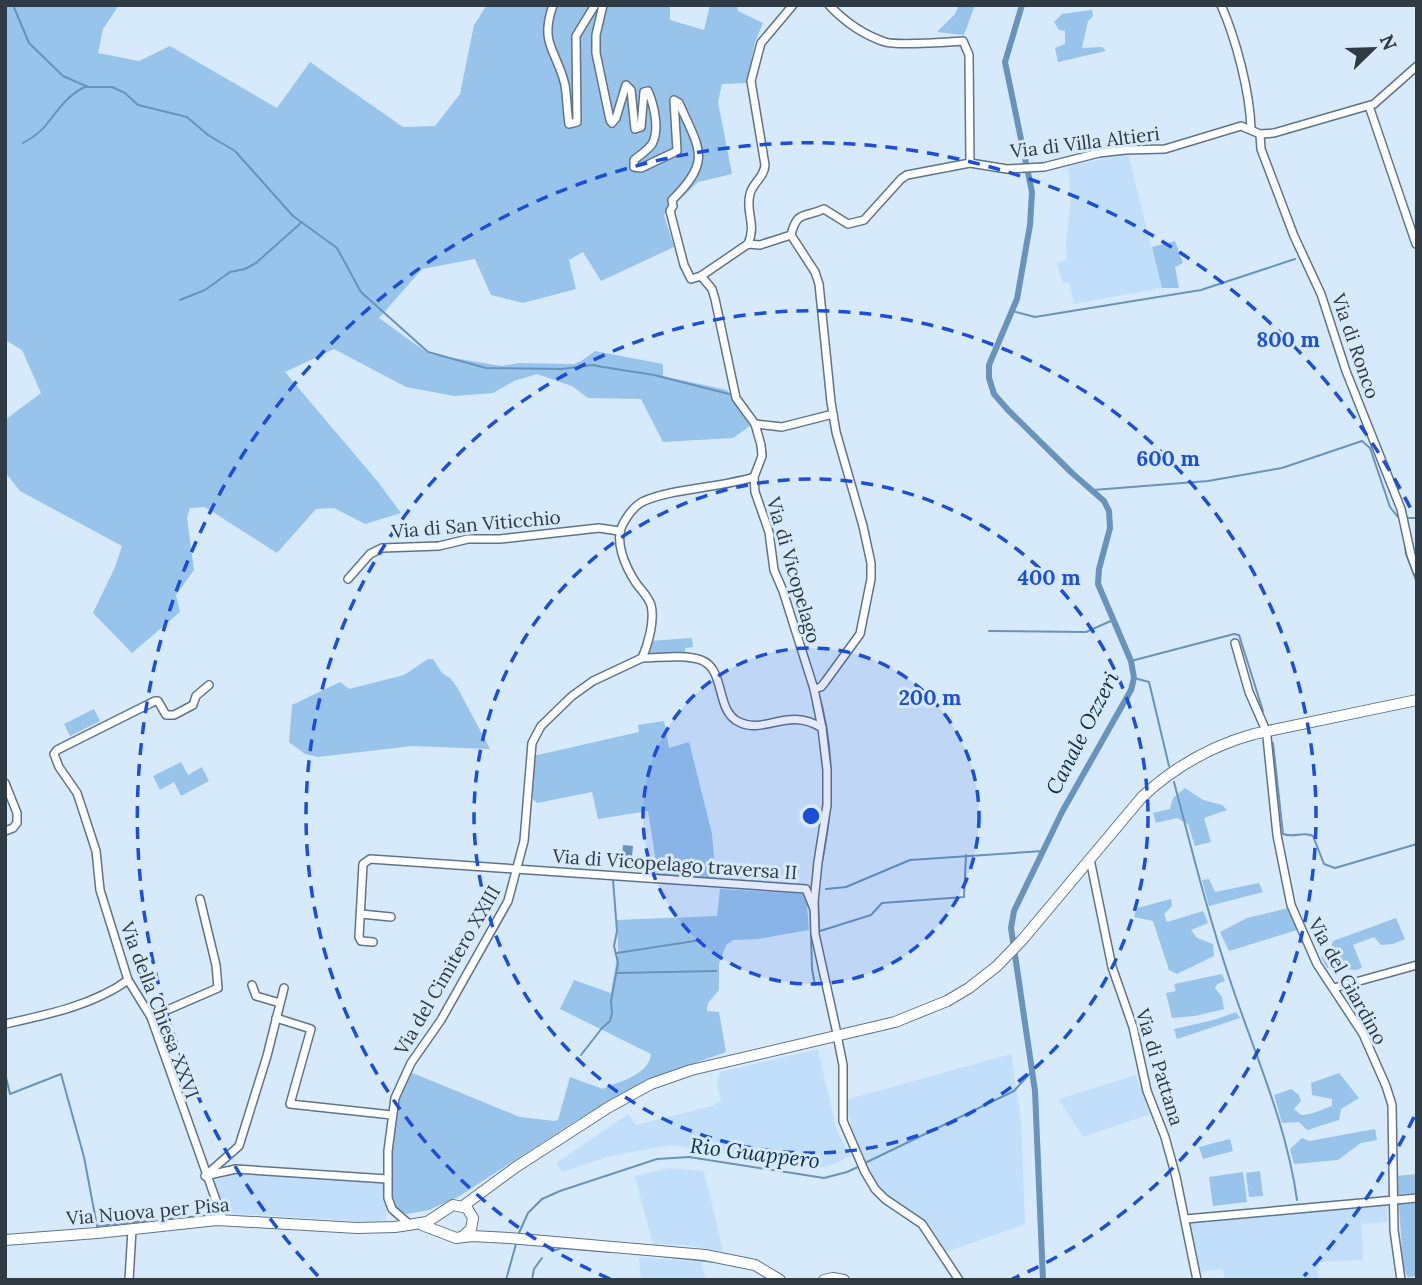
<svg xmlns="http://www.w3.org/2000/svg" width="1422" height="1285" viewBox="0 0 1422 1285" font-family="Lora,serif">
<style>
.built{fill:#c1defa}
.green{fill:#98c3eb}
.water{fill:#6993ba}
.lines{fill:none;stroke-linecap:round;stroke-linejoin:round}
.stream{stroke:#6993ba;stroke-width:2}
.canal{stroke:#6993ba;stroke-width:6}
.minor-casing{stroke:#5f7488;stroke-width:10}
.major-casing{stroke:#5f7488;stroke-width:12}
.minor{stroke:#fff;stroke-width:7}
.major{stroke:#fff;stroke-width:10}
.ring{fill:none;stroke:#1d4ed8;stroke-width:3.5;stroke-dasharray:12 9}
.labels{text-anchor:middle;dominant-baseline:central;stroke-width:6;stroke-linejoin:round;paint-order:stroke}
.street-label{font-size:19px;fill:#303a42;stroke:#d7eafc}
.water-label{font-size:21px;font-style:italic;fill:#0c2d49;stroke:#d7eafc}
.centre{fill:#1d4ed8;stroke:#d7eafc;stroke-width:3.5}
.ring-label{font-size:21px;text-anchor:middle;font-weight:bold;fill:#1d4ed8;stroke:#d7eafc;stroke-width:6;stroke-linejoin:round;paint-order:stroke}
</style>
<rect width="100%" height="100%" fill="#d7eafc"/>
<!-- built -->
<g class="built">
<polygon points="1128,154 1162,288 1074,304 1069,282 1063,283 1057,263 1067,259 1066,243 1071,200 1068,166"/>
<polygon points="818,1049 836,1129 850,1156 834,1164 823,1167 802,1166 671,1145 610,1156 562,1172 557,1163 628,1114 636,1125 712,1106 721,1100 717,1084 720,1072"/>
<polygon points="1011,1054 1021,1120 1025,1224 946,1252 932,1231 884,1194 875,1183 855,1142 845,1100"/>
<polygon points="1136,1075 1150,1114 1083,1137 1059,1099"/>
<polygon points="669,1168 704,1171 723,1252 686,1245 653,1244 635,1176"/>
<polygon points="237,1172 385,1183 386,1221 369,1222 226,1213 212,1182"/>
<polygon points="1387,1196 1387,1222 1362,1224 1363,1260 1319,1262 1318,1280 1225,1280 1223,1269 1199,1272 1188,1217 1299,1203"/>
<polygon points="639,1257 701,1262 706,1280 641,1280"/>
</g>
<!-- green -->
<g class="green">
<polygon points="5,5 119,5 103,29 98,53 139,61 170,46 277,108 310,62 403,127 435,126 460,94 474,25 487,5 670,5 670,20 704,30 710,5 737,5 738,11 763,23 755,42 747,83 722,84 718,102 732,174 698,182 664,215 674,247 601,281 583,252 569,260 576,289 523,303 491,295 475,259 422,269 379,318 429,354 502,366 519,363 574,364 583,360 595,351 663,364 663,376 727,390 750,426 733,438 663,442 641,399 588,398 572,386 537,374 514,381 493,393 454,396 406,387 334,349 285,372 378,482 401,513 365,524 334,508 316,509 277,553 205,507 190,508 187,518 194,570 176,595 180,612 132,653 93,613 115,567 122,546 20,491 5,472 5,420 41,393 22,350 5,340"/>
<polygon points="959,5 975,5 964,35 937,32 955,14"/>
<polygon points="1092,10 1093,16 1088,21 1082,48 1102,47 1106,51 1058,62 1055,48 1065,44 1065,31 1059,30 1054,22 1062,14"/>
<polygon points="1175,241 1183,263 1175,267 1179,288 1162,288 1152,247"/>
<polygon points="692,638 693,647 685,648 685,653 650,655 649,641"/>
<polygon points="428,659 433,659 442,673 450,678 457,687 490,749 412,746 318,757 305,754 289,742 292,705 340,682 349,689 404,675"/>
<polygon points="94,709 100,721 70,736 64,724"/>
<polygon points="664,721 669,748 689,742 712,834 716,878 658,875 648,811 598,819 592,792 537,803 533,799 533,756 639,732 638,725"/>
<polygon points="181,762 188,775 202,767 209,781 181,796 174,782 160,790 153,776"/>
<polygon points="1185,788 1203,800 1222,805 1227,810 1204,818 1211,842 1195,846 1188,824 1177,818 1156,823 1153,813 1170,809 1173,798"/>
<polygon points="1209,879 1215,892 1259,883 1263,892 1209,906 1202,880"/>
<path d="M720,889l86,5 3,36 -51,9 -25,1 -7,5 -7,19v26l-11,13 -1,8 12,1 7,40 -72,25 -21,11 -56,32 -119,77 -29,13 -22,4 -6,-2 -6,-5 -4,-8c-2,-44 -10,-89 14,-129l115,47 34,4 4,-1 12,-43 33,12c17,-8 46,-14 48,-35l-91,-45 14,-29 37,13 7,-42 -1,-31 100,-4z"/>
<polygon points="1171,899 1172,906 1164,914 1167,922 1203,911 1208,923 1191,930 1197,938 1213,944 1214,956 1177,974 1169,970 1153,921 1134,917 1137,908"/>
<polygon points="1288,908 1297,930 1229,951 1220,932 1247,918"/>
<polygon points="1396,918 1405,939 1393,944 1381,945 1374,937 1353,945 1362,967 1357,970 1327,968 1321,957 1329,954 1333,941"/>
<polygon points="1222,974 1225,981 1217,984 1215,988 1222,997 1224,1009 1195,1016 1172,1018 1166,993 1176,991 1174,984"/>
<polygon points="1236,1012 1240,1018 1177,1039 1174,1029 1214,1020"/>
<path d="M1339,1073l20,25 -18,11 -2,11 -32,10 -8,-8 -17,1 -8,-28 17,-6 8,6 2,6 -7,8 7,6c11,0 21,-6 31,-9v-7l-20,-4 -1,-12z"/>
<polygon points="1375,1129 1377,1140 1361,1143 1338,1160 1294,1164 1290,1149 1302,1138 1309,1141"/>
<polygon points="1230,1139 1233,1151 1203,1159 1199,1147"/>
<polygon points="1260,1171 1263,1196 1249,1197 1246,1173"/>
<polygon points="1243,1172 1247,1202 1213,1206 1209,1177"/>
<polygon points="1417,1174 1417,1193 1397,1194 1397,1176"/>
<polygon points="1417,1203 1417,1276 1408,1277 1403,1267 1399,1204"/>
</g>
<!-- water -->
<polygon class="water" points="623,845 633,846 631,867 621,866"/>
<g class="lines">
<!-- stream -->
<g class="stream">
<polyline points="13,5 29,43 63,76 88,87 112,87 125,93 138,105 187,117 208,135 235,151 293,216 337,248 361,292 428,352 486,368 562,369 593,365 603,367 654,375 729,394"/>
<path d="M23,143c9,-5 17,-10 23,-18 12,-15 22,-31 41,-39"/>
<polyline points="180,300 205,290 230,272 245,269 256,263 302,222"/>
<polyline points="1012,311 1035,317 1201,290 1295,259"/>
<polyline points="760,470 766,455 765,449"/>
<polyline points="1093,490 1208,481 1282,468 1362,441 1370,448 1390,507 1398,517"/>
<polyline points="1407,518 1417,518"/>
<polyline points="1404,538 1406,554 1417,583"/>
<polyline points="989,631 1086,632 1113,620"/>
<polyline points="1131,661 1234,634 1239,635 1263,711"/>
<polyline points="1134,678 1149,682 1169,766"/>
<path d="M818,691c17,56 16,114 4,171"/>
<path d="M1273,743l10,91c11,4 22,-3 30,2l11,28 11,4 82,-24"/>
<path d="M1174,782c18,69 35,137 58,204 24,71 55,140 65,214"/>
<polyline points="826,889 846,887 910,860 1043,851"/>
<polyline points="818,898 819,932"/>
<polyline points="820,931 871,915 882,903 964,897 966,855"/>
<polyline points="811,934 812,969 815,985"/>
<polyline points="617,953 701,940"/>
<polyline points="617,973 716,971"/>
<polyline points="581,1055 602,1028 610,1021 612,1013 611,1001 618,963 614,946 617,931 613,880"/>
<polyline points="5,1073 10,1094 61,1074 84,1157 97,1226 155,1220"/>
<polyline points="865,1163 1014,1091 1032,1071"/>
<polyline points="165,1219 213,1215"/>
<polyline points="518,1235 528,1213 542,1199 560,1191 657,1159 689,1157 824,1178 847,1172 860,1166"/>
<polyline points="552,1251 562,1248 610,1252"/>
<polyline points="661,1256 715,1262"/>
<polyline points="506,1280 516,1244"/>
<polyline points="532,1280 534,1269 542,1258"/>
</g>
<!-- canal -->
<polyline class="canal" points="1022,5 1005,62 1032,192 1030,225 1017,299 989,365 989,378 994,394 1008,410 1072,473 1104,501 1109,511 1110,528 1099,569 1098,584 1131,661 1134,678 1131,690 1062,812 1014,911 1011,928 1035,1091 1043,1280"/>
<defs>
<g id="minor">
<path d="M553,5c-14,40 4,45 12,80 2,13 2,26 4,39l8,-2 -1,-86 19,-31"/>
<path d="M603,5l-7,30v18l14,67 2,3 4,-5 10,-33 5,5 4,39 6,-2 3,-35 4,-1c6,14 12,39 4,53 -4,6 -12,11 -18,16v7l7,1 36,-17 -3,-51 5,3c20,46 34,57 -7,97l1,6 -3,5 14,54 7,14 10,-3 47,-32 12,1 31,-10c6,-25 13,-17 33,-26l24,15 16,-4 37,-41 6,-4 63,-12 37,6 37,-2 55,-14 26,-3 40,-1 76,-23 19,8 14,-1 100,-29 43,-38"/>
<path d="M829,5c15,16 35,30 56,37 13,4 62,0 78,-1l6,14 1,108"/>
<path d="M1221,5c15,34 29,87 30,124"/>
<polyline points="1369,106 1416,244"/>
<polyline points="1260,134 1261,149 1294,236 1321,294 1346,371 1401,509 1411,555 1417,571"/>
<polyline points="791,235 815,272 819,284 831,402 836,432 863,526 871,563 871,579 860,634 825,682 821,687 814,689"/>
<path d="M748,244c9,-20 -3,-32 2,-50 3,-12 14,-16 15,-29l-14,-84 10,-38 32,-38"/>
<polyline points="701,276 712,289 715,299 736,398 755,424 761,445 762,456 754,477 755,492 769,532 774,570 783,591 814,689 822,728 827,770 827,805 818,862 814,902 815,934 836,1029"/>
<polyline points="755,424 782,427 833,414"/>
<polyline points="348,579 370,554 382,548 439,546 468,539 500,539 599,528 619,531"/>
<polyline points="1235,643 1249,692 1264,726"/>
<path d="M642,658c18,0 41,-4 59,2 25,9 14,51 38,62 26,13 49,-16 83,6"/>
<polyline points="209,685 196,696 193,705 174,715 166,715 158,701 155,701 57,750 54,754 59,767 77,793 82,808 96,851 100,890 128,980 151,1017 223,1220"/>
<polyline points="1267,737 1277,835 1291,905 1317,964 1363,1034 1386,1086 1392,1105 1394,1230 1401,1280"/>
<polyline points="5,783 17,813 17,823 13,828 5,831"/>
<polyline points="1091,864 1112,967 1133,1027 1147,1091 1165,1137 1176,1177 1197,1280"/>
<polyline points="361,914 391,917"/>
<polyline points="373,942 361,941 359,937 363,864 370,859 806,889 814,909"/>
<polyline points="252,985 256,996 280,1003"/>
<polyline points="1334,988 1417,965"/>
<polyline points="151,1017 218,988 216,965 200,899"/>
<polyline points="276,1018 311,1029 290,1104 392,1115"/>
<path d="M5,1024c41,-9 89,-19 123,-44"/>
<polyline points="838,1040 843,1065 843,1121 865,1172 875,1189 885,1199 922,1224 959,1280"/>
<polyline points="209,1175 236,1169 387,1179"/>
<polyline points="205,1176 239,1146 267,1056 284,988"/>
<polyline points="1186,1219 1417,1198"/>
<path d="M409,1224l-17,-15 -4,-11v-47l7,-53 16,-35 30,-43 67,-119 16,-60 8,-98 9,-17 31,-30 21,-15 49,-23c6,-13 13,-38 9,-53 -3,-9 -10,-15 -15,-22 -11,-17 -23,-43 -12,-61 4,-7 11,-16 18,-20 30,-14 78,-14 112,-25"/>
<polyline points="129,1280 132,1230"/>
</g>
<g id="major">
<path d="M463,1206l53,-39 93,-60 42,-23 40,-14 204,-48 52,-21 22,-13 28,-22 26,-27 119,-142c32,-30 69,-51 112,-63l163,-34"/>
<polyline points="422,1225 456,1238 472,1236 509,1238 705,1255 755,1265 780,1280"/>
<polyline points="5,1240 97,1233 217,1220 357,1228 395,1227 427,1222 453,1205 467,1208 473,1218 471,1229 462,1237"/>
<polyline points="824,1280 833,1278 844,1280"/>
</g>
</defs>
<!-- minor casing -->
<use href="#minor" class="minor-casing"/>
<!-- major casing -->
<use href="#major" class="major-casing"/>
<!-- minor -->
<use href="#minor" class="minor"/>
<!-- major -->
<use href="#major" class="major"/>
</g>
<!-- distance rings -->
<circle cx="811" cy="816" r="168" fill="#1d4ed8" fill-opacity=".12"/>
<g class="ring">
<circle cx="811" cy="816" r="168"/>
<circle cx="811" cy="816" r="337"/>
<path d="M610 1279A505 505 0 1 1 1012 1279"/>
<path d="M1414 1117A674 674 0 0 1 1304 1276M318 1276A674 674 0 1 1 1414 515"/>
</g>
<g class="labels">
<!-- street labels -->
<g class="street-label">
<text transform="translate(1085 142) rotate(-7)">Via di Villa Altieri</text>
<text transform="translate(1356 346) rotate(71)">Via di Ronco</text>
<text transform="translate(476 524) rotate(-5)">Via di San Viticchio</text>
<text transform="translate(794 570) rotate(74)">Via di Vicopelago</text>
<text transform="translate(675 864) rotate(4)">Via di Vicopelago traversa II</text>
<text transform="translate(447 970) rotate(-60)">Via del Cimitero XXIII</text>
<text transform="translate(1348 981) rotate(61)">Via del Giardino</text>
<text transform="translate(160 1010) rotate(69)">Via della Chiesa XXVI</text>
<text transform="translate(1160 1067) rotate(73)">Via di Pattana</text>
<text transform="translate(148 1211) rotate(-5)">Via Nuova per Pisa</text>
</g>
<!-- water labels -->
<g class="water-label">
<text transform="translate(1082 733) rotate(-63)">Canale Ozzeri</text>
<text transform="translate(755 1153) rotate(7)">Rio Guappero</text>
</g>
</g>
<circle cx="811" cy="816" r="10" class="centre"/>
<g class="ring-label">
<text x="1288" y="347">800 m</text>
<text x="1168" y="466">600 m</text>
<text x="1049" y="585">400 m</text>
<text x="930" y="705">200 m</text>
</g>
<!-- border -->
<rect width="1422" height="1285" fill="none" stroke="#303a42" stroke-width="14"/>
<!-- north arrow -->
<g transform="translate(1373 49) rotate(67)" stroke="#d7eafc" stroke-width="5" paint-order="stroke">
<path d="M0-5L12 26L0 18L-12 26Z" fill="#303a42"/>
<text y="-10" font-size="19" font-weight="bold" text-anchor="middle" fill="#303a42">N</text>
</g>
</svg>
